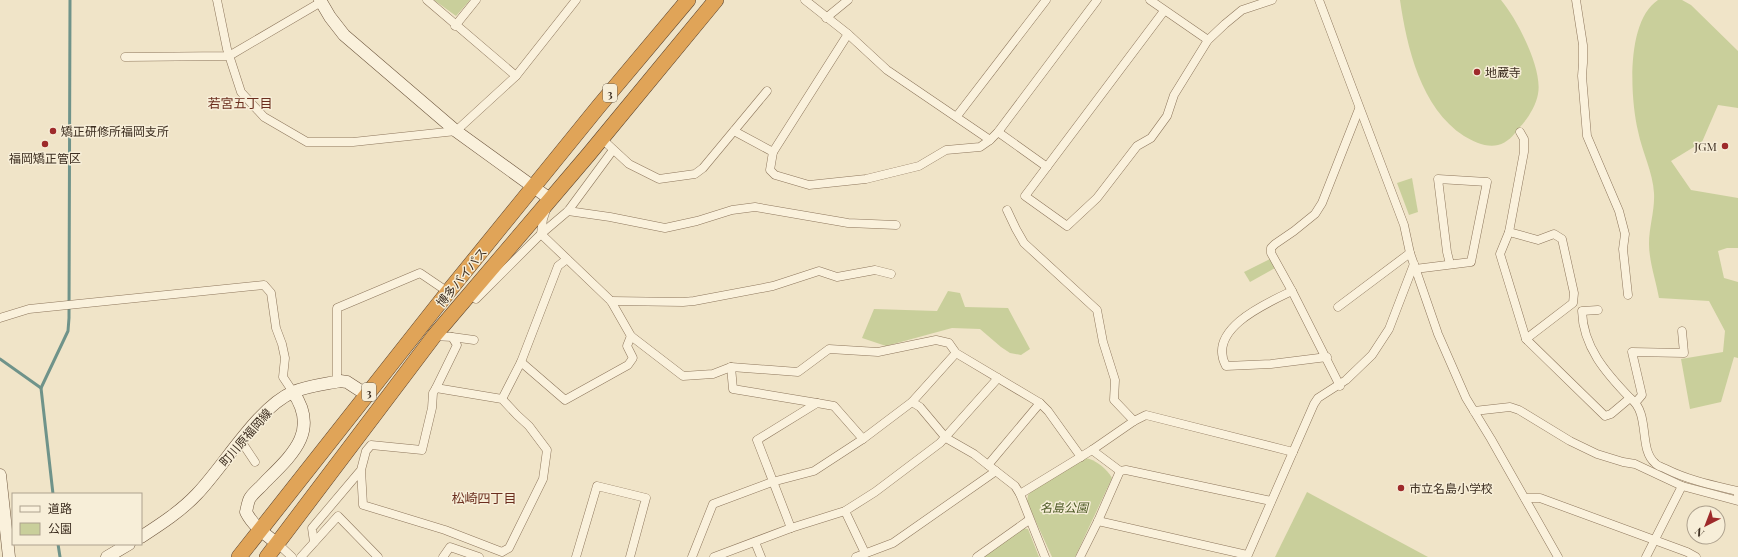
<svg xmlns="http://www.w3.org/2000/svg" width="1738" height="557" viewBox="0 0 1738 557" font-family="'Playfair Display','Noto Sans JP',serif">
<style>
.green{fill:#c9cf9b}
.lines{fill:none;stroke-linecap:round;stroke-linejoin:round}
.stream{stroke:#6f938a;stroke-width:3}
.street-casing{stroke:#8d765c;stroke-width:9}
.secondary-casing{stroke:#6f573f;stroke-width:13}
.highway-casing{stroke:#5b4430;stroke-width:16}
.street{stroke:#faf1dc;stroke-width:8}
.secondary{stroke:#faf1dc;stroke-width:12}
.highway{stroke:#e0a458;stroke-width:15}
.poi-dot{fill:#9e2a2b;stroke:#f7eed8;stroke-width:1.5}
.labels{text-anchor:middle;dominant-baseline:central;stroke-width:3;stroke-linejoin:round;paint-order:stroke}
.shield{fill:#f7eed8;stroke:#756857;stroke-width:1}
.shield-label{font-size:11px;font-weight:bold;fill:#3d2e20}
.poi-label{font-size:12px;fill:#3d2e20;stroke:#f7eed8;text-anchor:start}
.street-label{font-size:12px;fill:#3d2e20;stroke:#f7eed8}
.park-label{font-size:12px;font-style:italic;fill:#4d5a26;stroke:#f7eed8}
.neighbourhood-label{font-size:13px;fill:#6b2e1e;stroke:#f7eed8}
</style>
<rect width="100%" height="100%" fill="#f0e4c8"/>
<!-- green -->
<g class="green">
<polygon points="434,0 470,0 456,16"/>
<path d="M1400,0h101c16,19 42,69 37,94 -2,12 -11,26 -19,34 -5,7 -12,15 -21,17 -11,3 -24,-3 -34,-9 -43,-28 -57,-88 -64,-136z"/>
<path d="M1658,0h24l9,5 47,46v57l-20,-3 -16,37 -31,19 20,29 47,8v50h-11l-9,3 6,27 14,4v76l-4,-1 -13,45 -31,7 -9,-50 42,-7 2,-21 -16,-30 -50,-3c-3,-17 -10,-37 -10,-54 0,-17 6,-34 5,-51 -1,-21 -12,-41 -16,-62 -8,-34 -12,-110 20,-131z"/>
<polygon points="1412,178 1418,212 1409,215 1397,183"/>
<polygon points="1270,259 1275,268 1250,282 1244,272"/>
<polygon points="948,291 960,293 965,307 1008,308 1030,349 1021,355 1010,353 1001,347 980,329 952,328 886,346 862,338 874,309 937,311"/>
<path d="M1085,458c10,1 22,11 27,20l-37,79h-23l-25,-55 1,-7 5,-5z"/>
<polygon points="1307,492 1428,557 1275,557"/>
<polygon points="1022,528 1028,529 1039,557 983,557"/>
</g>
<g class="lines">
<!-- stream -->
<g class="stream">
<polyline points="0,359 41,388"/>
<polyline points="53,494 41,388 68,331 69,318 70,0"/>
<polyline points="58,544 60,557"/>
</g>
<defs>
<g id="street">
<polyline points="217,0 227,49 241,92 264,117 307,142 353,142 456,131 516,76 576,0"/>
<polyline points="427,0 516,76"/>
<polyline points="805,0 848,34 887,70 990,140"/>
<polyline points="1150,0 1208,40"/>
<polyline points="1319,0 1404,225 1410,253 1438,334 1466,398 1491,439 1558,557"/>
<polyline points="1576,0 1583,45 1583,63 1582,76 1587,136 1619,211 1625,234 1623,249 1628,295"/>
<polyline points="1164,11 1025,196 1067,226 1097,198 1137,146 1151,138 1167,116 1174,95 1208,40 1225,24 1242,10 1272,0"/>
<polyline points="826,18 848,0"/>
<polyline points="455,26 476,0"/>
<polyline points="125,57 229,56 321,2"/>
<polyline points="957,116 1046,0"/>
<polyline points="734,131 773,152 848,34"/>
<polyline points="998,132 1047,167"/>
<path d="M1520,132l4,7v13l-15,80 -9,22 26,85 79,77 6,-2 19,-16c21,15 8,51 25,65 2,3 7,4 11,6 22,11 46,16 71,22l1,4"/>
<polyline points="602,139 629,164 659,179 695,174 703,168 767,91"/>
<polyline points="773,152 770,170 775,175 809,185 866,179 919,166 946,150 980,147 990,140 998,132 1097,0"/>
<polyline points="546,210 543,219 541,234 611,301 631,336 683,376 713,374 731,367 798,372 829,349 878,352 936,340 949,343 956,353 1040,403 1048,411 1081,457"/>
<polyline points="1007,210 1016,229 1024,243 1097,310 1103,342 1115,380 1114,400 1134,421"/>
<polyline points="568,211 610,217 665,228 697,221 732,210 755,207 848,223 896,225"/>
<polyline points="1509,232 1538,240 1554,234 1562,239 1574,293 1573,303 1526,339"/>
<polyline points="1415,269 1471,262 1487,182 1438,179 1447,252 1450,264"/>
<path d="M1292,291c-25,12 -86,38 -66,75l45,-2 56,-7"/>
<polyline points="476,299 541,234 568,211 613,150"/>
<polyline points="611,301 683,302 694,301 773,286 819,271 837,277 875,270 891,274"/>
<polyline points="1338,307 1410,253"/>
<path d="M1598,310l-16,1c1,36 24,62 48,87"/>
<polyline points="0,318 29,309 264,285 271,293 276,328 282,344 285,358 283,377 293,392"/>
<polyline points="434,336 452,337 457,345 436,388"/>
<polyline points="452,337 474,340"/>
<polyline points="521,362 565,400 628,365 633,358 627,346 631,336"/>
<polyline points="731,367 733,389 817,403"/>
<polyline points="337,382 337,308 420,273 448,292"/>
<polyline points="1340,386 1292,291 1271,253 1271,248 1275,244 1294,231 1315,214 1322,203 1359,109"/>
<polyline points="502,399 521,362 558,266 567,259"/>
<polyline points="912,402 920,407 946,438 974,454 988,465 1015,486 1020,494 1045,557"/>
<polyline points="1636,402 1642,395 1632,352 1684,353 1682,331"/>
<polyline points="1474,411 1510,407 1519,410 1570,441 1597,454 1623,462 1635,464 1682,486 1738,501"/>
<polyline points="241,441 255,462"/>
<polyline points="988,465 1040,403"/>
<polyline points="1120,471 1126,470 1271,501"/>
<polyline points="1020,494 1092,450 1134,421 1146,415 1293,452"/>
<polyline points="1525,498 1540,498 1687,552 1696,557"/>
<polyline points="845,511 865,553"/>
<polyline points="1098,521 1247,555"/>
<polyline points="791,528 757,440 817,403 834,406 863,439"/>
<polyline points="314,542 312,528 361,470 366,451 371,445 422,450 432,408 433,393 436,388 502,399 517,415 529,426 547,450 543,479 509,548 502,552 445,530 363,505 361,470"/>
<polyline points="755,542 761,557"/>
<polyline points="278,544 292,557"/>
<polyline points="301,557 338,516 378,557"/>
<polyline points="443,557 450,547 479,557"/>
<polyline points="576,557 597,486 646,498 630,557"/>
<polyline points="692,557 713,504 772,482 814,471 863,439 912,402 956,353"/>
<polyline points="714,557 791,528 845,511 875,492 940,443 998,378"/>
<polyline points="856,557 893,543 996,471"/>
<polyline points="977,557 1029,520"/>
<polyline points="1080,557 1098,521 1120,471 1092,450"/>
<polyline points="1247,557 1314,404 1318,398 1346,380 1372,355 1389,329 1414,264"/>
<polyline points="1646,557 1682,486"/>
</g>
<g id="secondary">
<polyline points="320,0 330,17 344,35 456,131 550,199"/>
<polyline points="0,475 9,557"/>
<path d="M141,537c20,-13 40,-26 56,-43 27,-28 61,-87 96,-102 14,-6 32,-8 47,-11l7,1 20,13"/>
<path d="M278,544c-12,-9 -25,-18 -32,-32 1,-4 2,-11 4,-14 4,-6 11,-11 15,-16 27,-27 55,-51 28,-90"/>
<polyline points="107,557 129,544"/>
</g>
<g id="highway">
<polyline points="239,557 448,292 599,106 688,0"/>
<polyline points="267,557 434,336 589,154 716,0"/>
</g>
</defs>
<!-- street casing -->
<use href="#street" class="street-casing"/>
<!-- secondary casing -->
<use href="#secondary" class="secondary-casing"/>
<!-- highway casing -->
<use href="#highway" class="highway-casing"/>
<!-- street -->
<use href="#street" class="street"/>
<!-- secondary -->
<use href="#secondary" class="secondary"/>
<!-- highway -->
<use href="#highway" class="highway"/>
</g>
<!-- markers -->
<g class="poi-dot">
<circle cx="1477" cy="72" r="4"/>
<circle cx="53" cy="131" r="4"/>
<circle cx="45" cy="144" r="4"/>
<circle cx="1725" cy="146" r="4"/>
<circle cx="1401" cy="488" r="4"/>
</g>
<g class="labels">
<!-- shield labels -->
<g class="shield">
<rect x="603" y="84" width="14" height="18" rx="3"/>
<rect x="362" y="383" width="14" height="18" rx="3"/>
</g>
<g class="shield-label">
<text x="610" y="93">3</text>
<text x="369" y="392">3</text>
</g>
<!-- poi labels -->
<g class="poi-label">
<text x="1485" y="72">地蔵寺</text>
<text x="61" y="131">矯正研修所福岡支所</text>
<text x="1717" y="146" text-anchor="end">JGM</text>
<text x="45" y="158" text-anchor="middle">福岡矯正管区</text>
<text x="1409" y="488">市立名島小学校</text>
</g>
<!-- street labels -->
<g class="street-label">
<text transform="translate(461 277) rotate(-51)">博多バイパス</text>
<text transform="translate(245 437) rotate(-49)">町川原福岡線</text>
</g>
<!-- park labels -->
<g class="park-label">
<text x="1064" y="507">名島公園</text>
</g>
<!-- neighbourhood labels -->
<g class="neighbourhood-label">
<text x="240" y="102">若宮五丁目</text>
<text x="484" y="497">松崎四丁目</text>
</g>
</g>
<!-- legend -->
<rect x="12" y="493" width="130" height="52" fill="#f7eed8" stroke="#ada18e"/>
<rect x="20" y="506" width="20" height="6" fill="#faf1dc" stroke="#ada18e"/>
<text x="48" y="513" font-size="12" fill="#3d2e20">道路</text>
<rect x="20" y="523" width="20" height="12" fill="#c9cf9b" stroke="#ada18e"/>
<text x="48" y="533" font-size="12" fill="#3d2e20">公園</text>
<!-- north arrow -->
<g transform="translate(1706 525) rotate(222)"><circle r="19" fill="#f7eed8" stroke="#ada18e"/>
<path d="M0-3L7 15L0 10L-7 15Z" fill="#9e2a2b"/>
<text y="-6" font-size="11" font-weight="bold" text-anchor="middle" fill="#3d2e20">N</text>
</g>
</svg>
